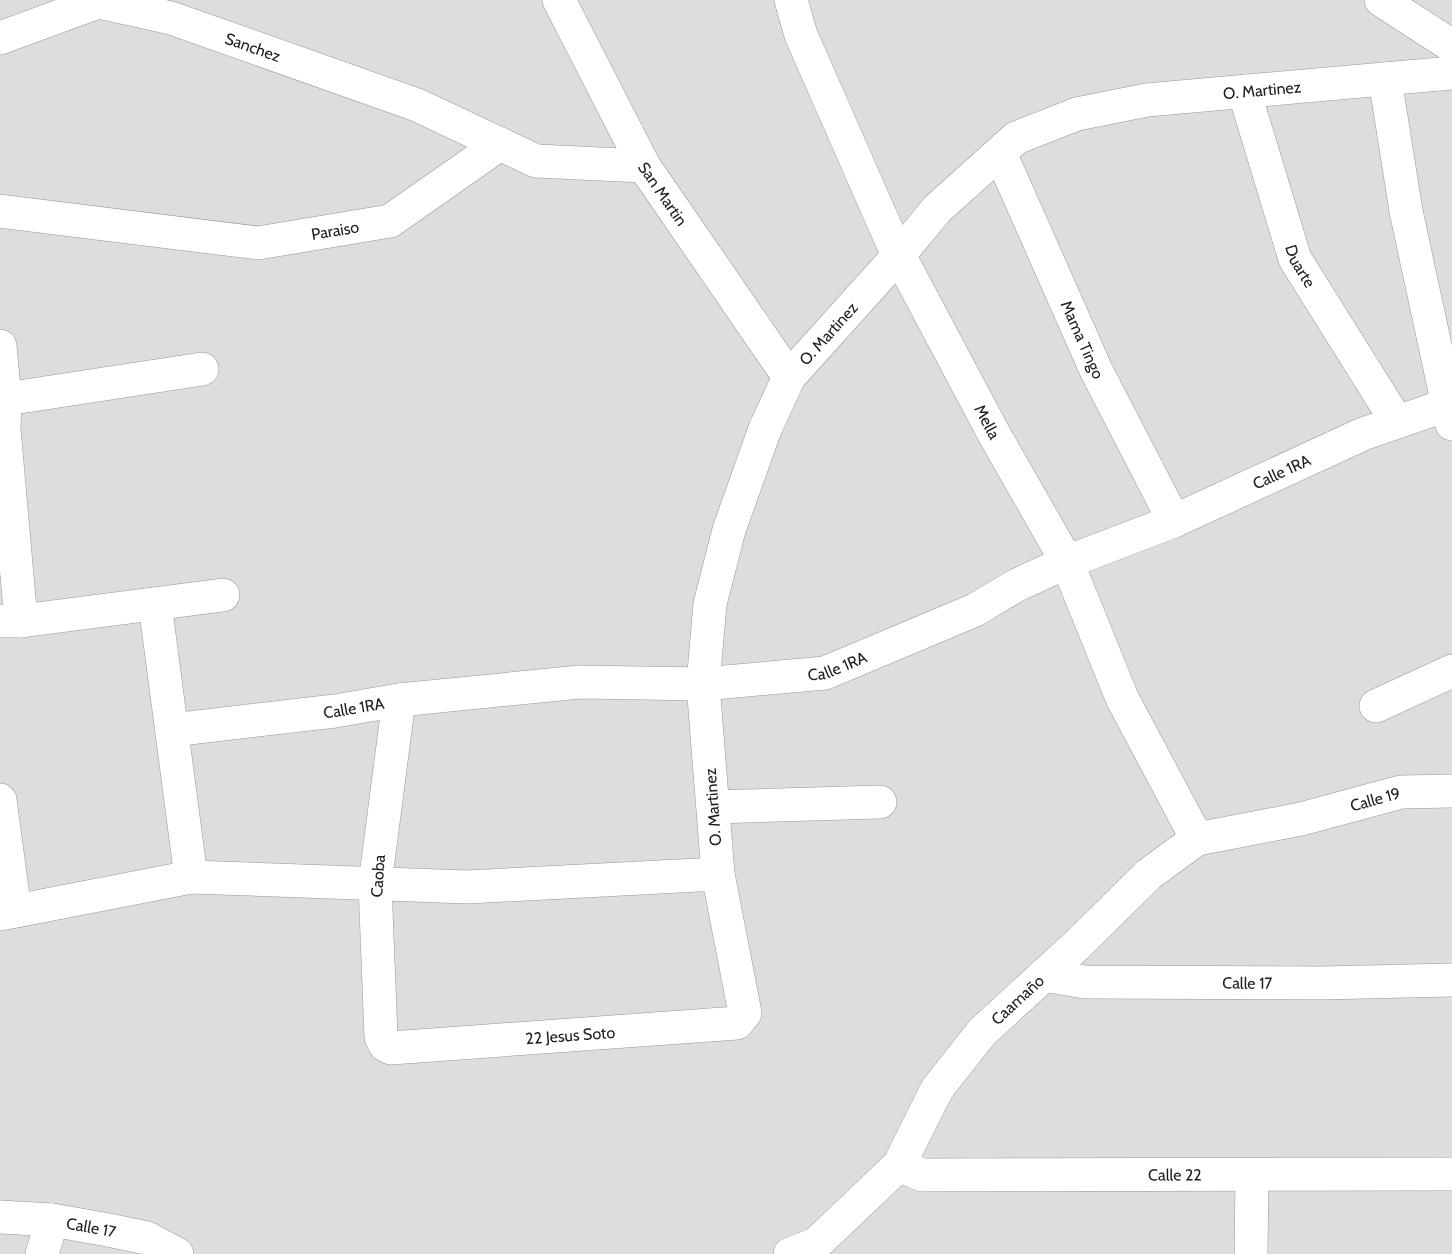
<svg xmlns="http://www.w3.org/2000/svg" width="1452" height="1254" viewBox="0 0 1452 1254" font-family="Cabin,sans-serif">
<style>
.residential{fill:#ddd}
.lines{fill:none;stroke-linecap:round;stroke-linejoin:round}
.minor-casing{stroke:#979797;stroke-width:34}
.minor{stroke:#fff;stroke-width:33}
.labels{text-anchor:middle;dominant-baseline:central;stroke-width:6;stroke-linejoin:round;paint-order:stroke}
.street-label{font-size:16px;fill:#202020;stroke:#fff}
</style>
<rect width="100%" height="100%" fill="#ede7ef"/>
<!-- residential -->
<rect class="residential" x="0" y="0" width="1452" height="1254"/>
<g class="lines">
<defs>
<g id="minor">
<path id="s1" d="M559,0l85,166 145,211"/>
<path id="s2" d="M791,0l10,35 91,207 102,192 73,128 55,136 75,141"/>
<polyline points="1381,0 1452,46"/>
<path id="s3" d="M0,38l98,-36 73,16 246,87 119,56 108,5"/>
<polyline points="1385,79 1406,211 1452,424"/>
<path id="s4" d="M1244,91l51,168 102,163"/>
<path id="s5" d="M1000,153l96,217 78,151"/>
<path id="s6" d="M0,211l258,32 132,-22 110,-77"/>
<polyline points="0,346 5,399 4,429 21,621"/>
<polyline points="0,400 202,369"/>
<polyline points="155,604 191,877"/>
<polyline points="0,621 21,621 223,595"/>
<path id="s7" d="M399,700l-24,184 6,153 4,8 6,3 346,-25 8,-10 -27,-139 -15,-190 7,-80 19,-74 36,-101 24,-52 110,-122 38,-46 79,-71 61,-24 70,-14 305,-27"/>
<polyline points="1376,706 1452,671"/>
<path id="s8" d="M172,730l163,-19 64,-11 181,-18 123,2 122,-11 150,-63 42,-25 50,-23 107,-41 189,-87 89,-31"/>
<polyline points="0,800 15,911"/>
<polyline points="714,807 880,802"/>
<polyline points="0,914 191,877 467,887 718,874"/>
<path id="s9" d="M1044,975l41,7 237,1 130,-3"/>
<path id="s10" d="M899,1165l23,10 530,-1"/>
<path id="s11" d="M0,1217l52,3 56,10 39,8 30,16"/>
<polyline points="42,1254 52,1220"/>
<path id="s12" d="M790,1254l26,-10 83,-79 38,-76 45,-57 96,-88 71,-70 48,-35 104,-20 100,-27 51,-1"/>
<polyline points="1251,1254 1252,1176"/>
</g>
</defs>
<!-- minor casing -->
<use href="#minor" class="minor-casing"/>
<!-- minor -->
<use href="#minor" class="minor"/>
</g>
<g class="labels">
<!-- street labels -->
<g class="street-label">
<text stroke="none"><textPath href="#s3" startOffset="266">Sanchez</textPath></text>
<text stroke="none"><textPath href="#s7" startOffset="1950">O. Martinez</textPath></text>
<text stroke="none"><textPath href="#s1" startOffset="220">San Martin</textPath></text>
<text stroke="none"><textPath href="#s6" startOffset="338">Paraiso</textPath></text>
<text stroke="none"><textPath href="#s4" startOffset="184">Duarte</textPath></text>
<text stroke="none"><textPath href="#s7" startOffset="1426">O. Martinez</textPath></text>
<text stroke="none"><textPath href="#s5" startOffset="204">Mama Tingo</textPath></text>
<text stroke="none"><textPath href="#s2" startOffset="466">Mella</textPath></text>
<text stroke="none"><textPath href="#s8" startOffset="1156">Calle 1RA</textPath></text>
<text stroke="none"><textPath href="#s8" startOffset="670">Calle 1RA</textPath></text>
<text stroke="none"><textPath href="#s8" startOffset="183">Calle 1RA</textPath></text>
<text stroke="none"><textPath href="#s12" startOffset="772">Calle 19</textPath></text>
<text transform="translate(713 807) rotate(-94)">O. Martinez</text>
<text transform="translate(378 876) rotate(-86)">Caoba</text>
<text stroke="none"><textPath href="#s9" startOffset="204">Calle 17</textPath></text>
<text stroke="none"><textPath href="#s12" startOffset="348">Caamaño</textPath></text>
<text stroke="none"><textPath href="#s7" startOffset="534">22 Jesus Soto</textPath></text>
<text stroke="none"><textPath href="#s10" startOffset="278">Calle 22</textPath></text>
<text stroke="none"><textPath href="#s11" startOffset="92">Calle 17</textPath></text>
</g>
</g>
</svg>
